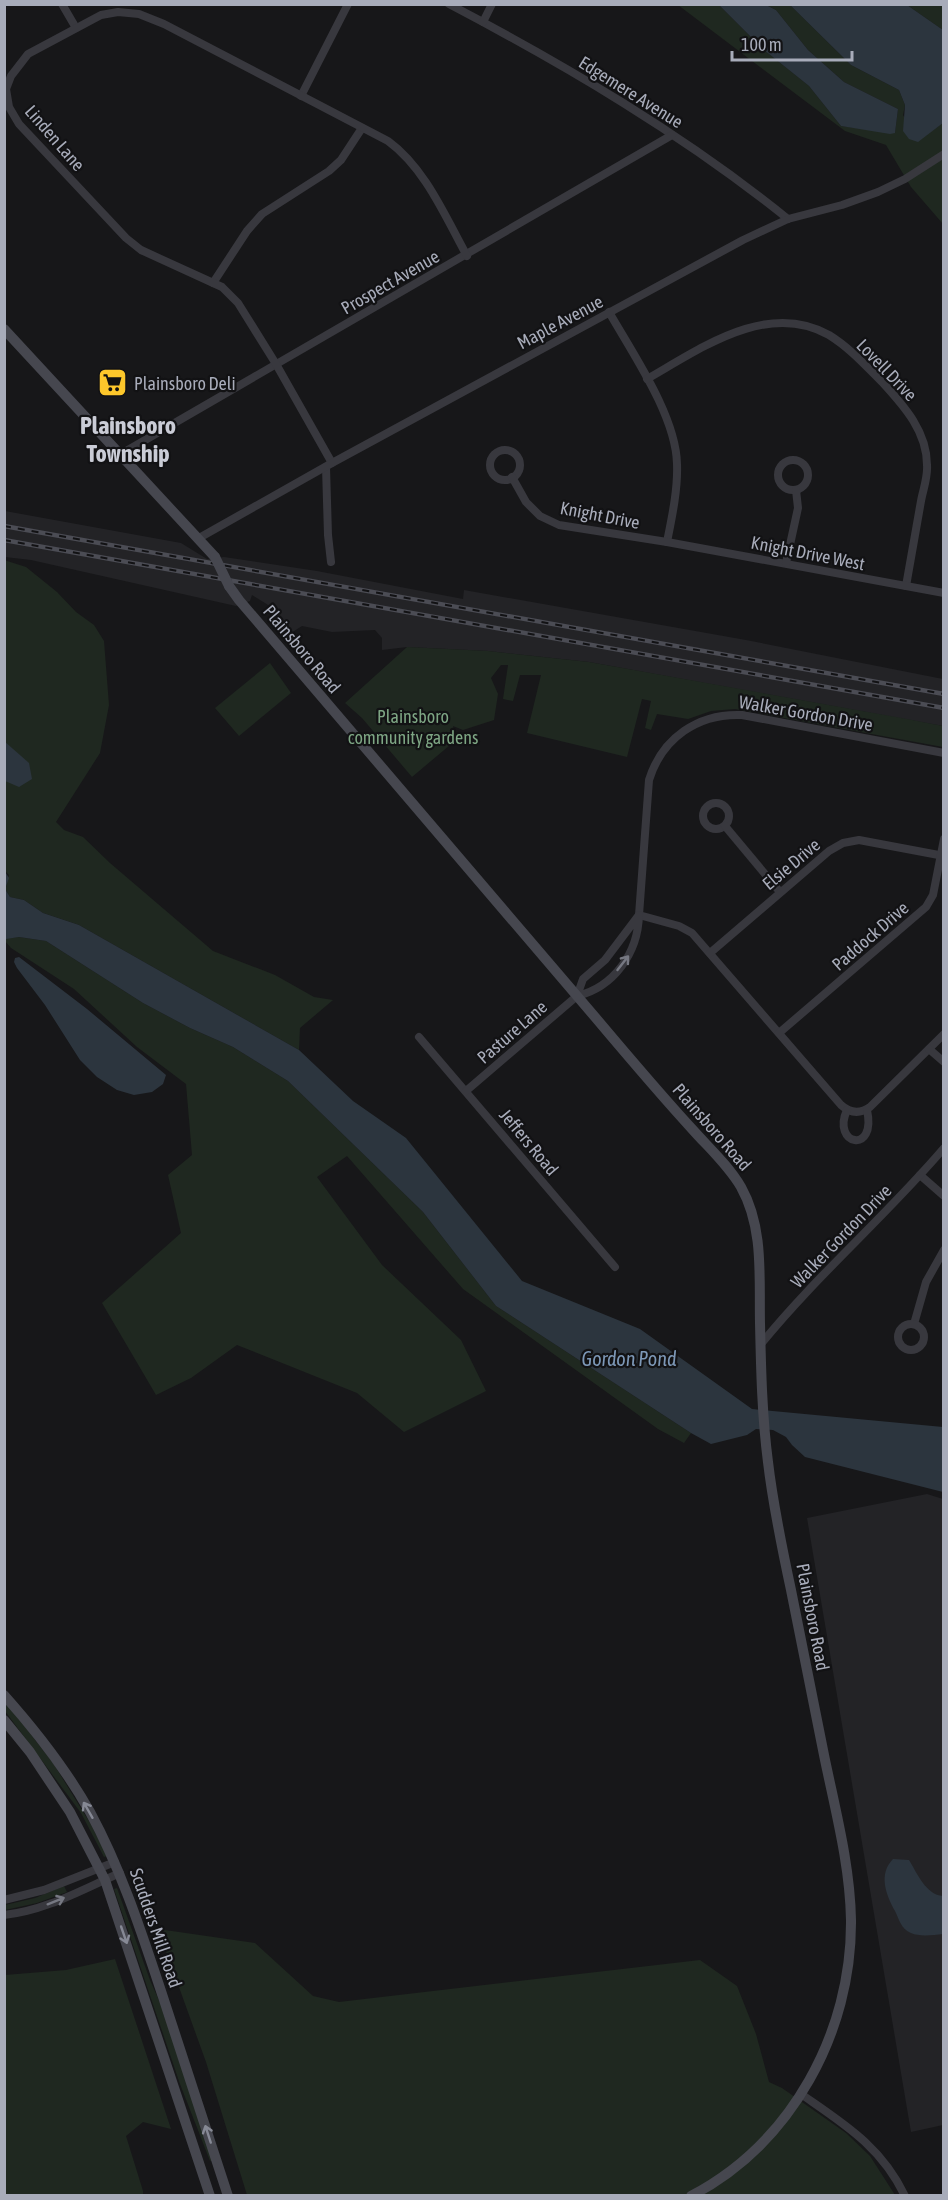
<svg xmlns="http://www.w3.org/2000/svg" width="948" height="2200" viewBox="0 0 948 2200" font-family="'Asap Condensed',sans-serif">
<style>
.built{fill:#232326}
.green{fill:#1f2820}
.water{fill:#2c353e}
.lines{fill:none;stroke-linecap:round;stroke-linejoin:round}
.street{stroke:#38383e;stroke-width:8}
.secondary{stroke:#46474f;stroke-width:10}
.rail-casing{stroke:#4b4c54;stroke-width:4.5}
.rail{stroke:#121214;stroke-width:2;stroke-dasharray:7;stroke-linecap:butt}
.secondary-bridge{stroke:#46474f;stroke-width:10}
.oneway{stroke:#767882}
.oneway2{stroke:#868995}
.labels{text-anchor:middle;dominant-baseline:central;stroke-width:4.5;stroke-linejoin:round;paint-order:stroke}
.street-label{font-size:18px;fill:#a8acba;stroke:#121214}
.poi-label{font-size:18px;fill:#a8acba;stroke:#121214;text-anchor:start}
.park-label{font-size:18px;fill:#7ea684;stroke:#121214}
.water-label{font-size:20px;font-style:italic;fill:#7d98b7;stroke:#121214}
.district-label{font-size:24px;font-weight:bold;fill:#caccd6;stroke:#121214}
</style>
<rect width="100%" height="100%" fill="#171719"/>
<!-- built -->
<g class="built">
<polygon points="5,511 181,543 207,559 224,557 317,571 463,599 464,590 746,640 943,679 943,726 589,662 488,651 407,647 382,650 382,638 375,630 332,632 302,626 291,633 273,608 252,595 250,601 236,606 31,560 5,557"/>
<polygon points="927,1494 943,1499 943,2125 911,2132 807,1518"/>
</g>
<!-- green -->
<g class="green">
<polygon points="678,5 719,5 764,50 809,86 841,126 895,133 898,109 844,82 808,50 776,10 766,5 790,5 851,65 899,90 905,105 903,115 918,141 943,123 943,224 911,187 886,145 845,131"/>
<polygon points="907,5 943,5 943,30"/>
<polygon points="4,560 26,567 57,592 76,612 94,625 104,641 109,705 100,753 56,822 64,830 83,837 110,863 213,951 275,975 314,997 333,1000 300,1028 299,1050 79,925 43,913 24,900 10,897 5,889 9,875 4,870"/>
<polygon points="407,647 488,651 589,662 907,719 943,726 943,747 735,709 711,711 688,719 657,714 651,730 645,728 651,701 642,699 627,757 527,733 541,675 520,675 513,701 503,699 508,665 501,665 491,678 498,694 494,720 463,730 453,726 456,740 412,777 362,718 345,703"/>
<polygon points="270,663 291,693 239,736 215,708"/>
<polygon points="4,925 6,938 19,937 46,941 143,1003 190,1028 233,1047 288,1081 423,1212 496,1306 691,1433 684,1443 658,1429 463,1289 347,1156 317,1177 382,1265 461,1340 486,1391 404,1432 357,1393 237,1345 191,1378 156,1395 102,1303 181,1233 168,1175 192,1155 186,1084 137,1047 74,989 11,948 5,941"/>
<polygon points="4,1700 53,1763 90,1823 107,1856 104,1857 81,1813 5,1711"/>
<polygon points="64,1886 67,1892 37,1903 5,1910 5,1905 35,1898"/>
<polygon points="117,1888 150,1980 164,2012 212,2160 210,2161 180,2084 114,1889"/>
<polygon points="158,1929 255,1943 313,1996 339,2002 700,1960 737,1986 756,2034 769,2082 782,2088 846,2133 870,2156 895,2195 247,2195 206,2062"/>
<polygon points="115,1959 171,2129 143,2122 126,2136 143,2191 143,2195 7,2195 4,2194 5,1975 66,1970"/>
</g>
<!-- water -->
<g class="water">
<polygon points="719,5 766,5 776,10 808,50 844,82 898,109 895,133 890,134 841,126 809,86 764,50"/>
<polygon points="790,5 907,5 943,30 943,123 918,142 909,139 903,131 905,105 899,90 851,65"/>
<polygon points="4,741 29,763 32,779 19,787 5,781"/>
<polygon points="4,870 9,878 5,889 10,897 24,900 43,913 79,925 299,1050 353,1101 406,1138 522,1281 640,1329 752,1409 943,1427 943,1492 805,1457 792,1445 786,1437 773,1430 756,1429 747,1435 711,1444 691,1433 496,1306 423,1212 288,1081 233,1047 190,1028 143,1003 46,941 19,937 6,939"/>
<polygon points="19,957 87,1009 166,1075 163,1084 152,1092 134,1095 117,1090 97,1077 80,1060 45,1005 17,968 14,962 15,958"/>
<path d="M893,1859l16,1c8,13 17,35 34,36v38c-10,1 -23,3 -32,-1 -10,-4 -12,-14 -16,-22 -9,-16 -17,-37 -2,-52z"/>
</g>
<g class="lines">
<!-- street -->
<g class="street">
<polyline points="62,4 76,28"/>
<path d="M449,4c118,62 235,131 339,215"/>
<polyline points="483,22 492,4"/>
<polyline points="301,96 348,4"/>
<polyline points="213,283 247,231 262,214 329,171 341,160 362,128"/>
<path d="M609,312c24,42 67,104 68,152 1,25 -5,53 -10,78"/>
<path d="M647,379c53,-30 120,-79 182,-44 21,13 37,31 54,48 22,24 44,49 44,82 1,12 -4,25 -6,36 -5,28 -10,57 -15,85"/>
<circle cx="505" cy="465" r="15"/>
<polyline points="121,454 672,135"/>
<circle cx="793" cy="475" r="15"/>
<path d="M332,463l-56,-99 -38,-61 -16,-16 -81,-37 -15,-12 -107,-114 -10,-17 -3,-18 5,-13 17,-22 73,-39 17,-3 21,2 25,10 224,117c37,27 57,75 79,115"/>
<polyline points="326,467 328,535 331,562"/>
<polyline points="512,477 526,502 540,516 559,525 667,542 944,593"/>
<polyline points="199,538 332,463 743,240 788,219 842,205 878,192 905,179 944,154"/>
<polyline points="786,563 798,508 796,490"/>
<path d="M944,753l-202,-38c-44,-2 -80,23 -93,65l-10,135 40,11 13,7 149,172c9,8 19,9 29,2l74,-73"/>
<circle cx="716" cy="816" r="13"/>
<polyline points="725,826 780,892"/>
<polyline points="710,953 829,851 843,843 859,840 944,856"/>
<polyline points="779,1033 926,907 933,895 944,839"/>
<polyline points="419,1037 615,1267"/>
<polyline points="929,1049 944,1062"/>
<path d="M466,1091l111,-95c37,-9 61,-43 62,-81l-34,45 -22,19 -6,17"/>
<path d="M847,1110c-16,35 30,45 20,0"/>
<polyline points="920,1175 944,1196"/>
<polyline points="914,1324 926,1282 944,1250"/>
<circle cx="911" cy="1337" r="13"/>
<path d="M761,1344c56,-69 125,-128 183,-196"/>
<polyline points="4,1900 44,1890 115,1862"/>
<path d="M4,1915c41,-4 79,-26 116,-42"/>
<path d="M801,2094c43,30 80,52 104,102"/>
</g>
<!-- secondary -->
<g class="secondary">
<polyline points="4,329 215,557"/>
<path d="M229,586l10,14c118,140 238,278 356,417 32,38 64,76 98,113 16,18 35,35 48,57 23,41 18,90 19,136 1,46 2,93 8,139 5,43 14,86 23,128 11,55 22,110 33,165 11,54 26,109 27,165 1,112 -59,223 -160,276"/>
<path d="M4,1695c32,36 62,74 86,117 32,59 52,122 73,185 21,66 43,132 65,199"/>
<polyline points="4,1720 30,1752 70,1812 105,1880 210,2196"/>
</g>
<defs>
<g id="rail">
<polyline points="4,526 944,694"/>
<polyline points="4,540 944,708"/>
</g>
</defs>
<!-- rail casing -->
<use href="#rail" class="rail-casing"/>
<!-- rail -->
<use href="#rail" class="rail"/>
<!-- secondary-bridge -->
<polyline class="secondary-bridge" points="215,557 229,586"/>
</g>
<!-- one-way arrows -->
<defs><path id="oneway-shaft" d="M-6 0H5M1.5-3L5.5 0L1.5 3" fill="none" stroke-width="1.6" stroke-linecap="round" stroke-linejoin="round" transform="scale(1.5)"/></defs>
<g class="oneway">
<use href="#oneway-shaft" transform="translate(623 963) rotate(-52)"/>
<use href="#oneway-shaft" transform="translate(56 1901) rotate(-22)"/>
</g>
<g class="oneway2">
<use href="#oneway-shaft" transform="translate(88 1810) rotate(-120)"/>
<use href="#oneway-shaft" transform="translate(124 1935) rotate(71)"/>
<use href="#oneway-shaft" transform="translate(208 2134) rotate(-108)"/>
</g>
<!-- icons -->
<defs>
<symbol id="supermarket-square" viewBox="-11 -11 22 22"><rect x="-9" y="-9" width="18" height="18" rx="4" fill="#fdc72b" stroke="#121214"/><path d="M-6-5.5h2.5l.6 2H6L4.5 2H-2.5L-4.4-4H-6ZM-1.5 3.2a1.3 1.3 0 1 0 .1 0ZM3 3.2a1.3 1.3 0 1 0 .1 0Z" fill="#111"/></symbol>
</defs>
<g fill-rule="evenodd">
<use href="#supermarket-square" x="96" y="366" width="33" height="33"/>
</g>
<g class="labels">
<!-- street labels -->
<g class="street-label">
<text transform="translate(631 92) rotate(32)">Edgemere Avenue</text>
<text transform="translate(55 138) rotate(49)">Linden Lane</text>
<text transform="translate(390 282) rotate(-30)">Prospect Avenue</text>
<text transform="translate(560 322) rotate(-28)">Maple Avenue</text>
<text transform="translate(887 370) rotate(46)">Lovell Drive</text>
<text transform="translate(600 515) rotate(11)">Knight Drive</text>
<text transform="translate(808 553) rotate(11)">Knight Drive West</text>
<text transform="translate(302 649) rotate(50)">Plainsboro Road</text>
<text transform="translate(806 713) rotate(10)">Walker Gordon Drive</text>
<text transform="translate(791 864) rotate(-40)">Elsie Drive</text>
<text transform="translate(870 936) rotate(-41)">Paddock Drive</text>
<text transform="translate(512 1032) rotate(-41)">Pasture Lane</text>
<text transform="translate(712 1127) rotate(49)">Plainsboro Road</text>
<text transform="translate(529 1142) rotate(50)">Jeffers Road</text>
<text transform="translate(841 1236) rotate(-46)">Walker Gordon Drive</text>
<text transform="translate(813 1617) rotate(79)">Plainsboro Road</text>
<text transform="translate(156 1928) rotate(71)">Scudders Mill Road</text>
</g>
<!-- poi labels -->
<g class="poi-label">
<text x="134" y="383">Plainsboro Deli</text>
</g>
<!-- park labels -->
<g class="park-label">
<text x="413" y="716">Plainsboro<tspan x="413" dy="21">community gardens</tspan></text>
</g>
<!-- water labels -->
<g class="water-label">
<text x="629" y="1358">Gordon Pond</text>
</g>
<!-- district labels -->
<g class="district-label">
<text x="128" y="425">Plainsboro<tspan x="128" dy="28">Township</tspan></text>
</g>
</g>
<!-- border -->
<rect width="948" height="2200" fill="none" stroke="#a8acba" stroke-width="12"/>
<!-- scale -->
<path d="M732 51v9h120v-9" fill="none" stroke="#a8acba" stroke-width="3"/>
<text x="741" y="51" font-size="18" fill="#a8acba" stroke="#121214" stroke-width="4.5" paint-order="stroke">100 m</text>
</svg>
